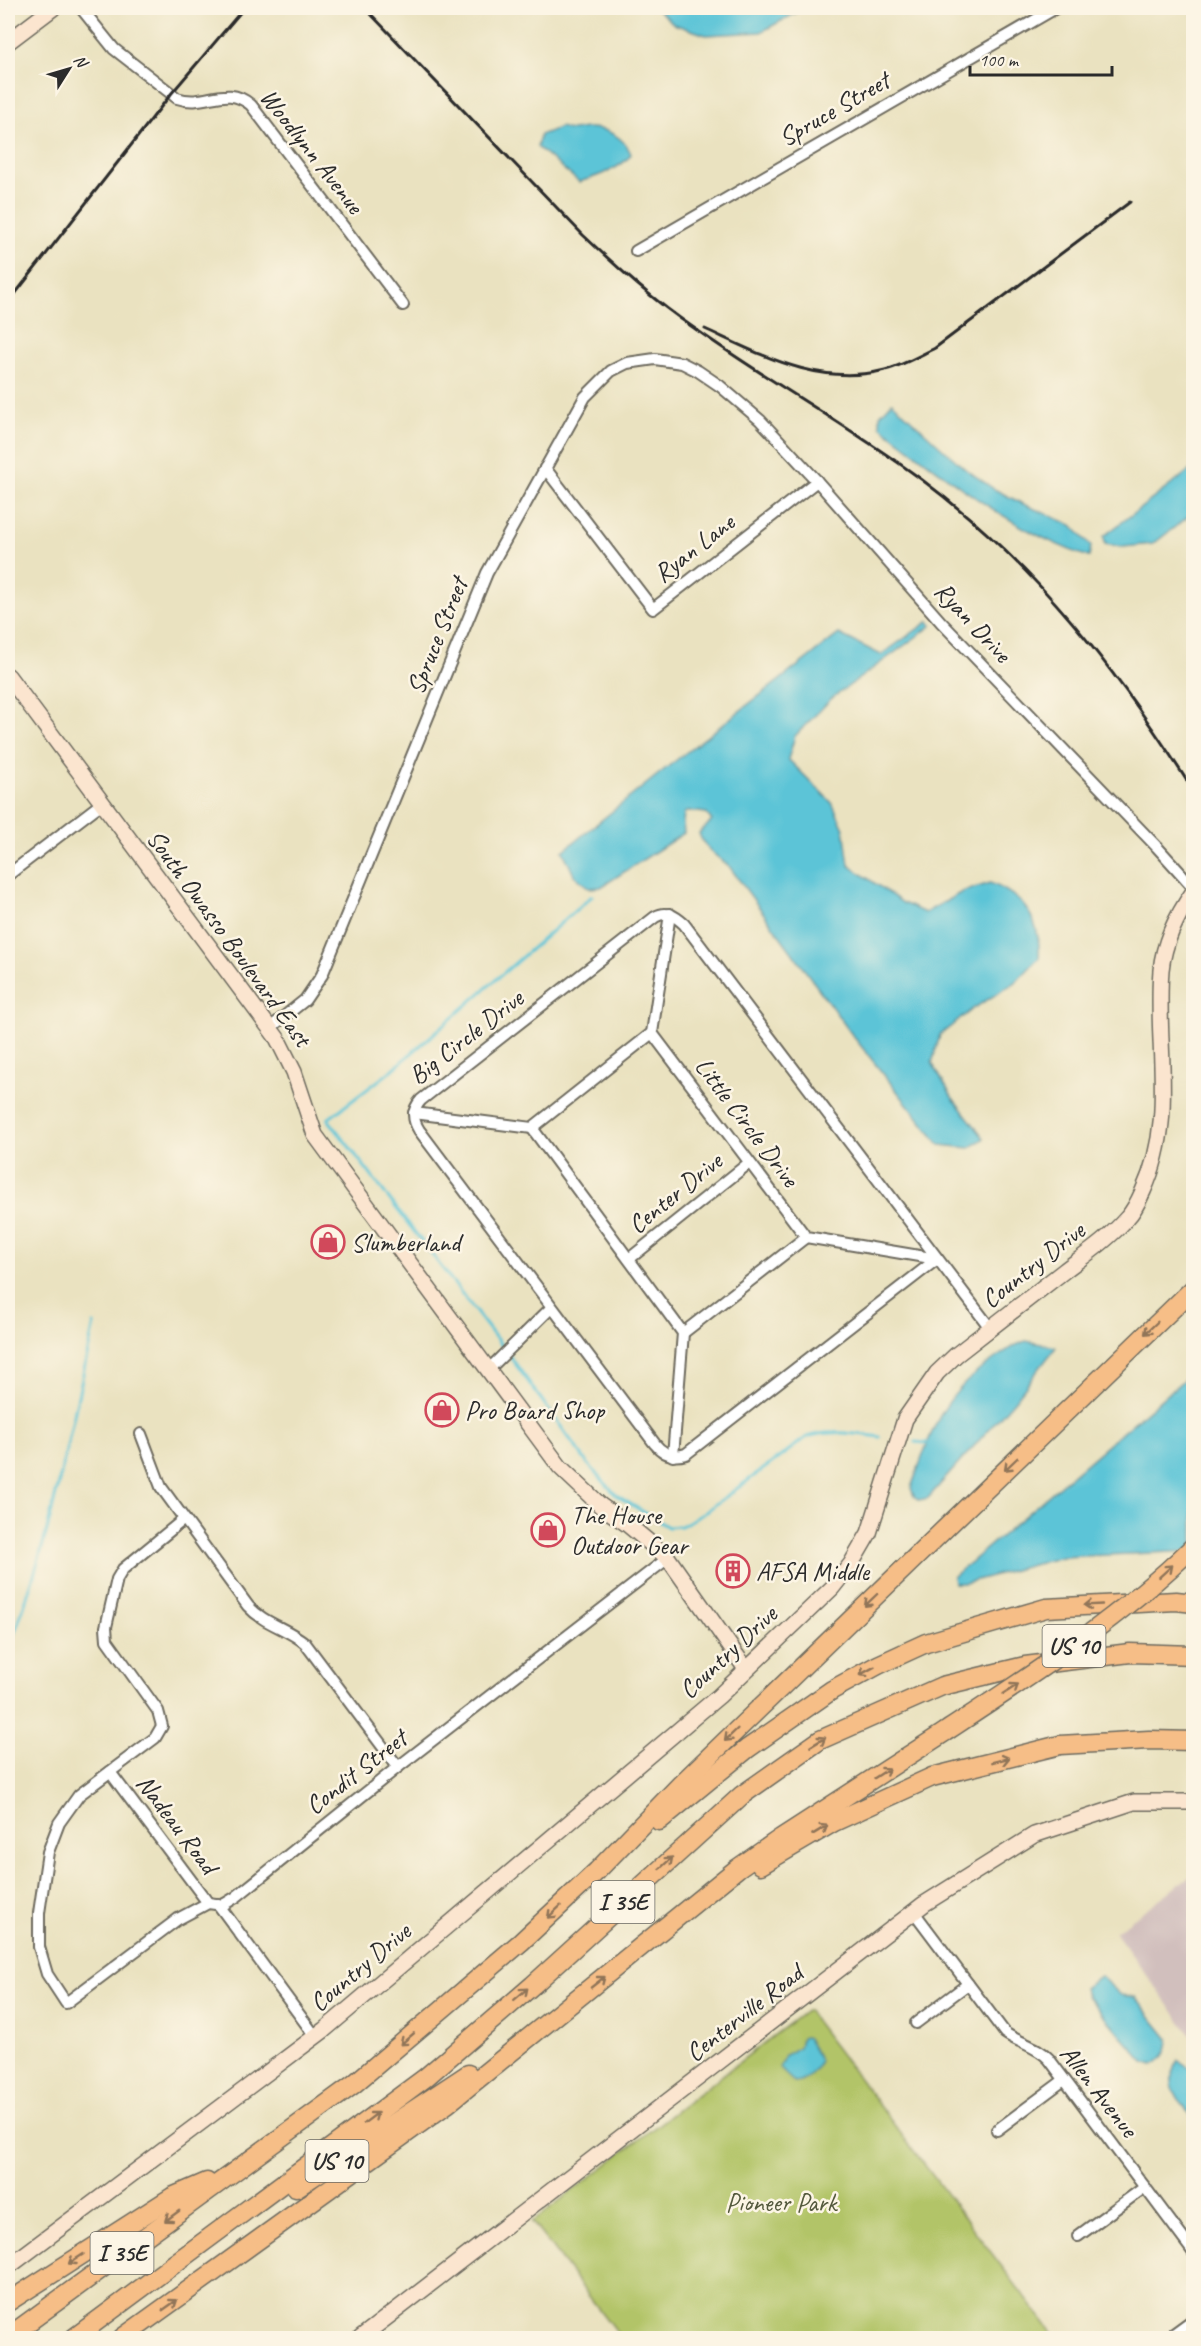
<svg xmlns="http://www.w3.org/2000/svg" width="1201" height="2346" viewBox="0 0 1201 2346" font-family="Caveat,sans-serif">
<style>
.industrial{fill:#d1bfbd}
.green{fill:#b2c467;stroke:#6e7849;stroke-width:1.5}
.water{fill:#5bc4d7;stroke:#437881;stroke-width:1.5}
.lines{fill:none;stroke-linecap:round;stroke-linejoin:round}
.stream{stroke:#5bc4d7;stroke-width:3}
.street-casing{stroke:#6e6b5f;stroke-width:14}
.secondary-casing{stroke:#6e6b5f;stroke-width:18}
.highway-casing{stroke:#6e6b5f;stroke-width:21}
.street{stroke:#fff;stroke-width:10}
.secondary{stroke:#fbe5cf;stroke-width:15}
.highway{stroke:#f6be87;stroke-width:18}
.rail{stroke:#2b2b2b;stroke-width:3}
.highway-bridge-casing{stroke:#6e6b5f;stroke-width:21;stroke-linecap:butt}
.highway-bridge{stroke:#f6be87;stroke-width:18}
.oneway{stroke:#907459}
.labels{text-anchor:middle;dominant-baseline:central;stroke-width:5;stroke-linejoin:round;paint-order:stroke}
.shield{fill:#fcf5e5;stroke:#6a6863;stroke-width:1.5}
.shield-label{font-size:24px;font-weight:bold;fill:#2b2b2b}
.street-label{font-size:26px;fill:#2b2b2b;stroke:#fcf5e5}
.poi-label{font-size:26px;fill:#2b2b2b;stroke:#fcf5e5;text-anchor:start}
.park-label{font-size:26px;fill:#54593d;stroke:#fcf5e5}
</style>
<rect width="100%" height="100%" fill="#fcf5e5"/>
<filter id="ink" filterUnits="userSpaceOnUse"><feTurbulence type="fractalNoise" baseFrequency=".0167" numOctaves="2"/><feDisplacementMap in="SourceGraphic" scale="12" xChannelSelector="R" yChannelSelector="G"/><feConvolveMatrix kernelMatrix="1 2 1 2 8 2 1 2 1" color-interpolation-filters="sRGB"/></filter>
<filter id="wash" filterUnits="userSpaceOnUse"><feTurbulence type="fractalNoise" baseFrequency=".008" numOctaves="4" result="noise"/><feDisplacementMap in="SourceGraphic" scale="24" xChannelSelector="R" yChannelSelector="G"/><feGaussianBlur stdDeviation="1.35" result="paint"/><feColorMatrix in="noise" values="0 0 0 0 0 0 0 0 0 0 0 0 0 0 0 0 0 1.4 0 .05"/><feComposite in="paint" operator="in"/></filter>
<g filter="url(#wash)">
<rect width="100%" height="100%" fill="#eae2c0"/>
<!-- industrial -->
<polygon class="industrial" points="1193,1874 1193,2038 1115,1932"/>
<!-- green -->
<polygon class="green" points="807,2010 1056,2338 621,2338 532,2222"/>
<!-- water -->
<g class="water">
<polygon points="656,8 805,8 761,32 706,35 674,24"/>
<path d="M561,127c13,6 15,1 28,1 18,0 35,9 42,26 -9,15 -36,23 -52,28l-42,-35 3,-12z"/>
<path d="M892,402l72,66 30,21 27,14 51,22 19,21 -2,11c-77,-26 -145,-81 -209,-131v-11z"/>
<polygon points="1193,468 1193,513 1153,544 1123,547 1105,544 1104,536"/>
<path d="M929,621l2,5 -100,73 -36,37 -7,23 44,44 12,26 5,36 54,38 22,10 37,-21 28,-9c35,14 51,37 49,75l-23,24 -42,26 -34,27 -8,28 20,34 32,41 -14,10 -30,-3 -87,-109 -124,-170c-11,-9 -26,-18 -30,-33l13,-12 -6,-8 -16,-2 -6,2 -1,10 1,10 -83,54 -12,1 -15,-13 -11,-24 107,-86 169,-131 42,21z"/>
<path d="M1026,1341l30,6 -42,54 -86,97 -9,2 -5,-4 -3,-8c21,-57 28,-89 79,-126 12,-8 22,-17 36,-21z"/>
<polygon points="1193,1372 1193,1551 1062,1557 965,1583 954,1583 953,1577"/>
<path d="M1100,1976l21,19 14,2 34,42c-1,13 -5,20 -16,26l-9,-3 -56,-65 -4,-9z"/>
<path d="M804,2037l3,1 13,23c-5,10 -14,21 -25,22l-16,-15 6,-13 14,-8 2,-9z"/>
<path d="M1178,2060l15,10v50c-13,-21 -31,-35 -15,-60z"/>
</g>
<g class="lines">
<!-- stream -->
<g class="stream">
<polyline points="505,1350 328,1119 391,1071 592,896"/>
<path d="M509,1355l79,109 28,31 52,32 13,-1 20,-11 106,-78c23,-8 49,-3 73,0"/>
<polyline points="915,1442 927,1443"/>
<path d="M8,1649c42,-104 61,-216 86,-325"/>
</g>
</g>
</g>
<g filter="url(#ink)">
<g class="lines">
<defs>
<g id="street">
<path d="M81,8l33,41 63,49c29,10 48,-15 74,7l152,200"/>
<polyline points="636,251 1056,8"/>
<polyline points="545,468 653,609 817,481"/>
<polyline points="8,875 102,803"/>
<polyline points="270,1028 305,1000 322,975 487,573 585,397 611,371 627,363 655,359 682,363 698,371 720,386 760,420 817,481 941,622 1157,847 1194,888"/>
<polyline points="652,1033 806,1237 937,1259"/>
<polyline points="414,1113 532,1128 652,1033 670,914"/>
<polyline points="532,1128 683,1333 673,1456"/>
<polyline points="629,1259 749,1163"/>
<path d="M937,1259l-251,195c-13,4 -23,0 -31,-10l-236,-314c-7,-11 -7,-20 2,-30l234,-183c12,-7 20,-1 29,7l307,405"/>
<polyline points="683,1333 806,1237"/>
<polyline points="488,1370 551,1308"/>
<path d="M141,1434l20,53 87,119c16,18 39,22 57,37l93,124"/>
<polyline points="183,1520 123,1569 117,1579 106,1627 107,1640 158,1711 162,1726 155,1738 79,1795 59,1823 48,1852 39,1913 39,1947 47,1974 66,2003 178,1919 208,1903 223,1905 236,1897 398,1767 668,1558"/>
<polyline points="110,1772 208,1903"/>
<polyline points="218,1904 315,2036"/>
<path d="M914,1912l91,121c14,10 32,13 44,26l145,194"/>
<polyline points="916,2023 968,1984"/>
<polyline points="997,2130 1064,2080"/>
<polyline points="1078,2236 1145,2187"/>
<polyline points="1168,2338 1194,2319"/>
</g>
<g id="secondary">
<polyline points="8,42 53,8"/>
<polyline points="8,676 277,1038 294,1072 315,1135 560,1467 601,1506 627,1524 668,1558 746,1669"/>
<path d="M8,2267l316,-237 395,-334 113,-108 19,-24 18,-31 36,-114 32,-46 19,-18c36,-28 72,-56 108,-84 21,-16 45,-32 63,-53 7,-7 12,-18 16,-27 34,-73 12,-144 18,-221 3,-29 16,-55 33,-79"/>
<polyline points="360,2338 924,1904 1034,1835 1134,1802 1194,1802"/>
</g>
<g id="highway">
<polyline points="659,1821 747,1749 832,1690 878,1665 926,1643 1046,1608 1176,1601 1194,1603"/>
<polyline points="761,1865 834,1822 932,1777 1060,1745 1149,1740 1194,1741"/>
<polyline points="296,2188 468,2074"/>
<polyline points="8,2302 172,2197 207,2182"/>
<polyline points="8,2337 354,2084 521,1942 597,1871 680,1785 1194,1288"/>
<polyline points="74,2338 425,2078 533,1985 742,1795 820,1740 942,1686 1025,1666 1130,1653 1194,1655"/>
<polyline points="122,2338 447,2104 738,1868 781,1838 945,1732"/>
</g>
</defs>
<!-- street casing -->
<use href="#street" class="street-casing"/>
<!-- secondary casing -->
<use href="#secondary" class="secondary-casing"/>
<!-- highway casing -->
<use href="#highway" class="highway-casing"/>
<!-- street -->
<use href="#street" class="street"/>
<!-- secondary -->
<use href="#secondary" class="secondary"/>
<!-- highway -->
<use href="#highway" class="highway"/>
<!-- rail -->
<g class="rail">
<path d="M365,8l218,227c35,33 71,66 111,93 74,53 154,97 227,151 115,86 197,192 273,313"/>
<polyline points="8,303 171,94 244,8"/>
<path d="M705,329c57,26 114,58 180,41 17,-4 34,-14 50,-22l195,-146"/>
</g>
<defs>
<path id="highway-bridge" d="M945,1732c87,-57 174,-113 249,-186"/>
</defs>
<!-- highway-bridge casing -->
<use href="#highway-bridge" class="highway-bridge-casing"/>
<!-- highway-bridge -->
<use href="#highway-bridge" class="highway-bridge"/>
</g>
<!-- one-way arrows -->
<defs><path id="oneway-shaft" d="M-6 0H5M1.5-3L5.5 0L1.5 3" fill="none" stroke-width="1.6" stroke-linecap="round" stroke-linejoin="round" transform="scale(1.5)"/></defs>
<g class="oneway">
<use href="#oneway-shaft" transform="translate(1151 1328) rotate(136)"/>
<use href="#oneway-shaft" transform="translate(1011 1464) rotate(136)"/>
<use href="#oneway-shaft" transform="translate(1166 1571) rotate(-42)"/>
<use href="#oneway-shaft" transform="translate(871 1600) rotate(136)"/>
<use href="#oneway-shaft" transform="translate(1093 1605) rotate(177)"/>
<use href="#oneway-shaft" transform="translate(867 1671) rotate(151)"/>
<use href="#oneway-shaft" transform="translate(1011 1689) rotate(-33)"/>
<use href="#oneway-shaft" transform="translate(731 1735) rotate(136)"/>
<use href="#oneway-shaft" transform="translate(818 1742) rotate(-31)"/>
<use href="#oneway-shaft" transform="translate(1001 1760) rotate(-14)"/>
<use href="#oneway-shaft" transform="translate(882 1773) rotate(-33)"/>
<use href="#oneway-shaft" transform="translate(820 1830) rotate(-31)"/>
<use href="#oneway-shaft" transform="translate(666 1863) rotate(-42)"/>
<use href="#oneway-shaft" transform="translate(554 1912) rotate(137)"/>
<use href="#oneway-shaft" transform="translate(598 1982) rotate(-38)"/>
<use href="#oneway-shaft" transform="translate(521 1994) rotate(-41)"/>
<use href="#oneway-shaft" transform="translate(407 2039) rotate(140)"/>
<use href="#oneway-shaft" transform="translate(371 2118) rotate(-37)"/>
<use href="#oneway-shaft" transform="translate(172 2216) rotate(144)"/>
<use href="#oneway-shaft" transform="translate(76 2259) rotate(147)"/>
<use href="#oneway-shaft" transform="translate(170 2305) rotate(-35)"/>
</g>
</g>
<!-- icons -->
<defs>
<symbol id="shop-ring" viewBox="-11 -11 22 22"><circle r="9.5" fill="#fcf5e5" stroke="#d1495b" stroke-width="1.5"/><path d="M-5-2.5h2.3a2.7 3.5 0 0 1 5.4 0H5L5.5 6h-11ZM-1.5-2.5h3a1.5 2.3 0 0 0-3 0Z" fill="#d1495b"/></symbol>
<symbol id="building-ring" viewBox="-11 -11 22 22"><circle r="9.5" fill="#fcf5e5" stroke="#d1495b" stroke-width="1.5"/><path d="M-4-6H4V6H1V3H-1V6H-4ZM-2.5-4.3h1.7v1.8h-1.7ZM.8-4.3h1.7v1.8H.8ZM-2.5-1h1.7V.8h-1.7ZM.8-1h1.7V.8H.8Z" fill="#d1495b"/></symbol>
</defs>
<g fill-rule="evenodd">
<use href="#shop-ring" x="309" y="1223" width="38" height="38"/>
<use href="#shop-ring" x="423" y="1391" width="38" height="38"/>
<use href="#shop-ring" x="529" y="1511" width="38" height="38"/>
<use href="#building-ring" x="714" y="1552" width="38" height="38"/>
</g>
<g class="labels">
<!-- shield labels -->
<g class="shield">
<rect x="1042.5" y="1625" width="63" height="42" rx="4.5"/>
<rect x="591.5" y="1881" width="63" height="42" rx="4.5"/>
<rect x="305.5" y="2140" width="63" height="42" rx="4.5"/>
<rect x="90.5" y="2232" width="63" height="42" rx="4.5"/>
</g>
<g class="shield-label">
<text x="1074" y="1646">US 10</text>
<text x="623" y="1902">I 35E</text>
<text x="337" y="2161">US 10</text>
<text x="122" y="2253">I 35E</text>
</g>
<!-- street labels -->
<g class="street-label">
<text transform="translate(834 109) rotate(-30)">Spruce Street</text>
<text transform="translate(312 151) rotate(52)">Woodlynn Avenue</text>
<text transform="translate(694 548) rotate(-38)">Ryan Lane</text>
<text transform="translate(973 622) rotate(47)">Ryan Drive</text>
<text transform="translate(437 636) rotate(-68)">Spruce Street</text>
<text transform="translate(229 938) rotate(54)">South Owasso Boulevard East</text>
<text transform="translate(466 1037) rotate(-38)">Big Circle Drive</text>
<text transform="translate(747 1122) rotate(53)">Little Circle Drive</text>
<text transform="translate(675 1193) rotate(-39)">Center Drive</text>
<text transform="translate(1033 1265) rotate(-38)">Country Drive</text>
<text transform="translate(728 1652) rotate(-43)">Country Drive</text>
<text transform="translate(356 1772) rotate(-38)">Condit Street</text>
<text transform="translate(177 1824) rotate(53)">Nadeau Road</text>
<text transform="translate(360 1967) rotate(-40)">Country Drive</text>
<text transform="translate(744 2013) rotate(-38)">Centerville Road</text>
<text transform="translate(1099 2091) rotate(52)">Allen Avenue</text>
</g>
<!-- poi labels -->
<g class="poi-label">
<text x="351" y="1242">Slumberland</text>
<text x="465" y="1410">Pro Board Shop</text>
<text x="571" y="1515">The House<tspan x="571" dy="30">Outdoor Gear</tspan></text>
<text x="756" y="1571">AFSA Middle</text>
</g>
<!-- park labels -->
<g class="park-label">
<text x="781" y="2202">Pioneer Park</text>
</g>
</g>
<!-- margin -->
<rect width="1201" height="2346" fill="none" stroke="#fcf5e5" stroke-width="30"/>
<!-- north arrow -->
<g transform="translate(69 69) rotate(53)" stroke="#fcf5e5" stroke-width="4.5" paint-order="stroke">
<path d="M0-4.5L10 22L0 15L-10 22Z" fill="#2b2b2b"/>
<text y="-9" font-size="16" font-weight="bold" text-anchor="middle" fill="#2b2b2b">N</text>
</g>
<!-- scale -->
<path d="M970 66v9h142v-9" fill="none" stroke="#2b2b2b" stroke-width="3"/>
<text x="979" y="66" font-size="18" fill="#2b2b2b" stroke="#fcf5e5" stroke-width="4.5" paint-order="stroke">100 m</text>
</svg>
